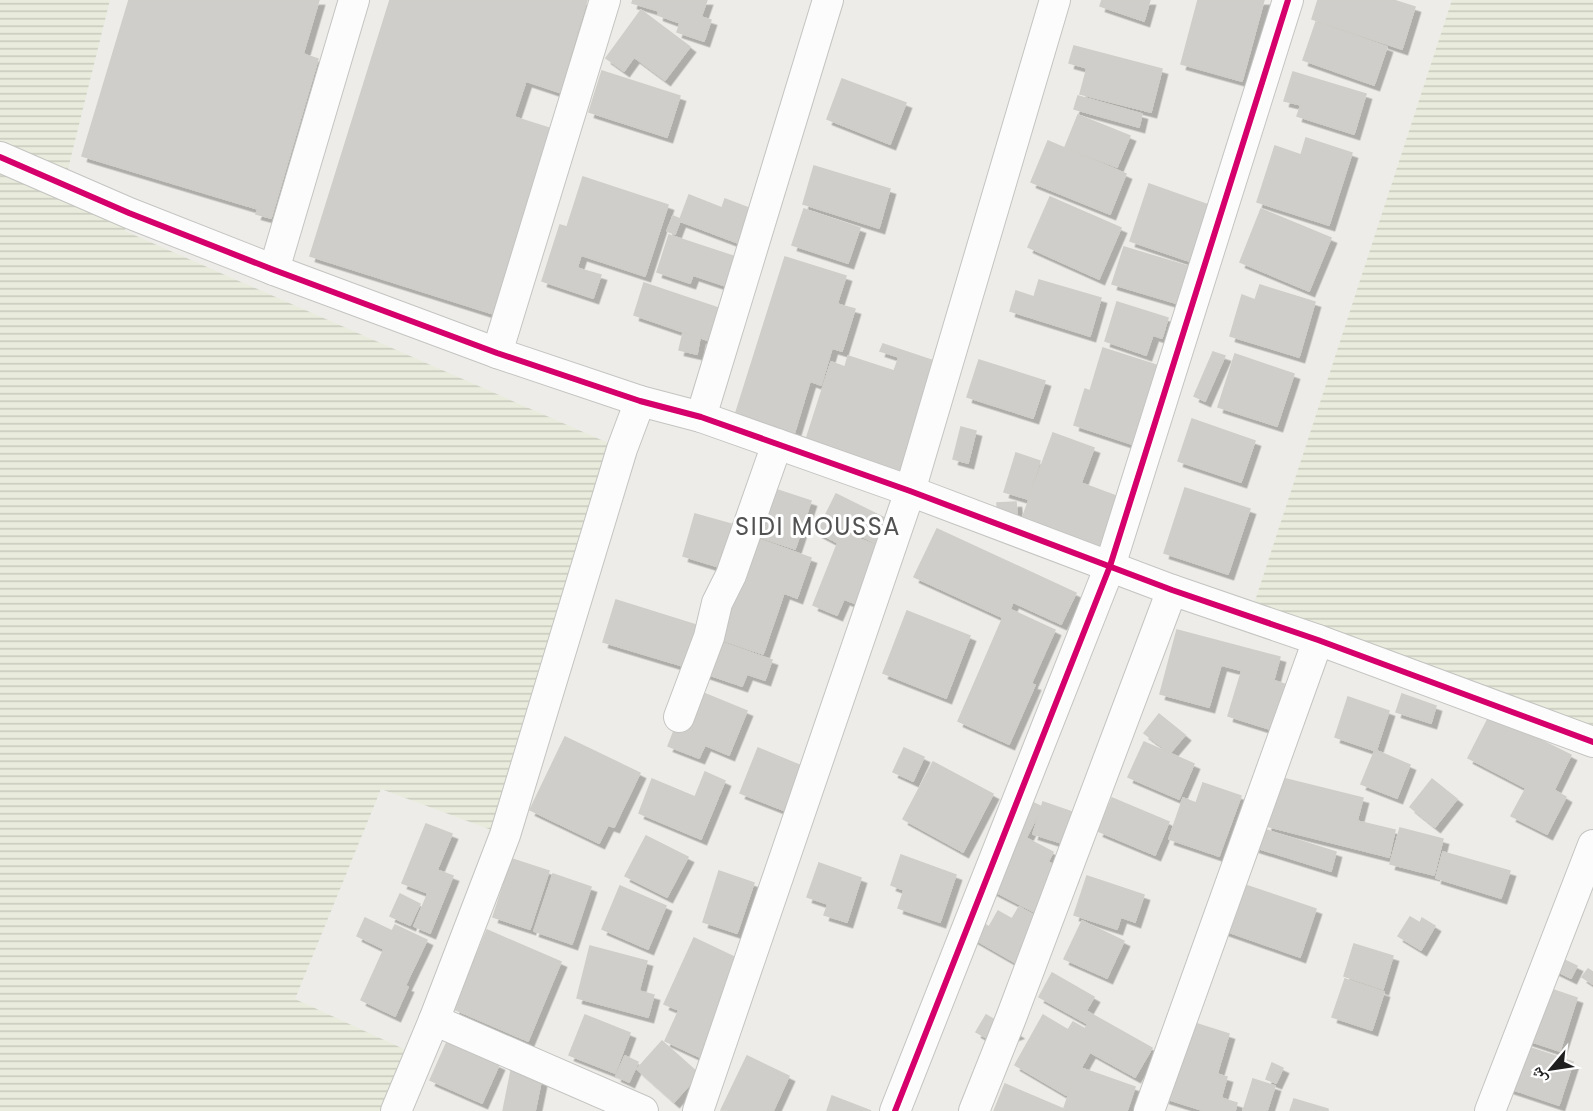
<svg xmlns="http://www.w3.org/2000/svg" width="1593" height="1111" viewBox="0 0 1593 1111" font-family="Poppins,'Noto Naskh Arabic',sans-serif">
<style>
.farmland{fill:url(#farmland-rules)}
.building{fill:#d0cecb;stroke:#d0cec9;stroke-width:1.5;filter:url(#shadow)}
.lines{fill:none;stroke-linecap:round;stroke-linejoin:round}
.minor-casing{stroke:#c4c4c2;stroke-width:32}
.minor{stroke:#fcfcfc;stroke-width:30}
.cycleway-casing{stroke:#fff;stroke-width:10}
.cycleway{stroke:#d6006c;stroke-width:6}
.labels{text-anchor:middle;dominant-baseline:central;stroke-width:6;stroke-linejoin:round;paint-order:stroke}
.quarter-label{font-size:24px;letter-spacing:1.5px;fill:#525252;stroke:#fff}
</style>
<defs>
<pattern id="farmland-rules" width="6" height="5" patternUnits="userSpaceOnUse" patternTransform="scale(1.5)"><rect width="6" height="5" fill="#e9ecdc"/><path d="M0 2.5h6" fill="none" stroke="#c7cabc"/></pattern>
<filter id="shadow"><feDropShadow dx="5.5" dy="5.5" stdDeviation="0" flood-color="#0004"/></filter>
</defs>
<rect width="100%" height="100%" fill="#edece8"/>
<!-- farmland -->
<g class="farmland">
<polygon points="0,0 110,0 64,185 129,213 125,231 622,449 505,835 381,789 295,999 419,1056 396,1111 0,1111"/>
<polygon points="1452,0 1593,0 1593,742 1250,616"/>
</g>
<!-- building -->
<g class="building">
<polygon points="129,0 319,0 303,54 318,59 271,218 256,214 258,209 82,156"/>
<polygon points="390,0 587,0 568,63 571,64 562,93 526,81 514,117 552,129 494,314 310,256"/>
<polygon points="633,0 707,0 701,17 711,20 704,41 677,32 680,23 658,15 659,11 632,3"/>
<polygon points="1102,0 1150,0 1144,21 1100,6"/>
<polygon points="1198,0 1264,0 1242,81 1181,64"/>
<polygon points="1318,0 1393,0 1415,7 1402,49 1312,19"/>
<polygon points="641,10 690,47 665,80 634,57 624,71 606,58"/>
<polygon points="1316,22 1387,47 1374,85 1303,60"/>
<polygon points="1074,46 1162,69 1151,112 1080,94 1087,68 1069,63"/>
<polygon points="602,71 680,96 667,137 589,112"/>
<polygon points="1293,72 1366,94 1354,134 1297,116 1301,105 1284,101"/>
<polygon points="842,79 906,103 890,144 827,119"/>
<polygon points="1078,96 1142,114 1139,127 1074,109"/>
<polygon points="1078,115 1130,136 1117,167 1065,147"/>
<polygon points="1306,138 1352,153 1329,225 1257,202 1275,146 1301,155"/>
<polygon points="1048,141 1126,174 1110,214 1031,182"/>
<polygon points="814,166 890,189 879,228 803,204"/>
<polygon points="583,177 668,205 645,276 581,255 577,268 601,275 593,298 542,281 560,225 567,227"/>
<polygon points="1149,184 1214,207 1195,263 1130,241"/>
<polygon points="689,195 722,208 725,199 770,216 757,250 680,221 675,234 667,231 673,216 680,219"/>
<polygon points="1050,197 1121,228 1099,279 1028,247"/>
<polygon points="804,209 860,228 848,263 792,245"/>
<polygon points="1261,209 1331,238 1309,291 1240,262"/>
<polygon points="669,235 751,262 741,291 693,275 690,283 657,272"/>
<polygon points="1124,247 1197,269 1186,306 1112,284"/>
<polygon points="785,257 846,276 837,304 855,309 842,351 832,348 821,385 810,381 791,444 732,425"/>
<polygon points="1039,280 1101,298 1090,336 1010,311 1016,291 1034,297"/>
<polygon points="644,283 730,312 719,344 634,315"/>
<polygon points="1260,285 1315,302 1299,357 1230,336 1242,295 1255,300"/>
<polygon points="1117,302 1168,318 1162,338 1153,335 1146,355 1105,341"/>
<polygon points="683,333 700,337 697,354 679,350"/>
<polygon points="883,344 943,364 905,480 804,446 831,362 845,367 848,356 894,371 899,357 880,351"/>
<polygon points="1103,348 1162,367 1138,446 1074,425 1085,389 1090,391"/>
<polygon points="1213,352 1225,356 1205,401 1194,396"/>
<polygon points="1235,354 1294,374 1277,426 1218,407"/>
<polygon points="979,360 1045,381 1033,418 967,397"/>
<polygon points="1192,419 1255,441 1241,482 1178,461"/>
<polygon points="961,427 976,431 968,463 953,459"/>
<polygon points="1053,433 1094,448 1081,483 1132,502 1113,552 1022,519"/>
<polygon points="1016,453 1040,461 1028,499 1004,492"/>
<polygon points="756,483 811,501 795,549 740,530"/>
<polygon points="1185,488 1250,509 1228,574 1164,553"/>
<polygon points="836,494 905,528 894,552 845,528 838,543 817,532"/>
<polygon points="1016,502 1017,515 998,517 997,503"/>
<polygon points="695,514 731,524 719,567 683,556"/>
<polygon points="937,529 1076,593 1061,624 1013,602 1006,619 914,577"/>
<polygon points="842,532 885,549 862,606 844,599 837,615 813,605"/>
<polygon points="747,535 811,558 797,598 784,593 763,654 711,636"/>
<polygon points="616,600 696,625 683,666 603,642"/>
<polygon points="1007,608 1055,630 1031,684 1035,685 1009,744 958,721"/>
<polygon points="907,611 970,636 946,698 883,673"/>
<polygon points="1177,630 1280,657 1274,679 1221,665 1209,707 1160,694"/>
<polygon points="712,639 772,660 765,680 747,674 742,686 701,672"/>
<polygon points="1242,670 1293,687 1279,732 1228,716"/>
<polygon points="691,688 747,711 729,755 705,745 699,758 668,746"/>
<polygon points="1402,694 1436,706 1431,723 1396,712"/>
<polygon points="1348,697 1389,711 1376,751 1335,737"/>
<polygon points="1159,714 1185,735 1170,753 1144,733"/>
<polygon points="1490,715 1571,755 1554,790 1566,797 1547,834 1511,816 1526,788 1468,758"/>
<polygon points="565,737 640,773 614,827 608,825 599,843 530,810"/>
<polygon points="1144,742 1194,764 1179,799 1128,777"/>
<polygon points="758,748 804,767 786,811 740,793"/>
<polygon points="904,748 924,757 913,781 893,772"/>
<polygon points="1375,750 1410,765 1397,798 1361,784"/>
<polygon points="933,762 993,794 963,852 903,819"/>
<polygon points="705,772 725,781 701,839 639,813 652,779 695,797"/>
<polygon points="1278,777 1363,798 1357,821 1395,830 1389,857 1266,826"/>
<polygon points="1432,779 1457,799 1435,827 1410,807"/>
<polygon points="1203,783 1241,796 1219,856 1169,839 1183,798 1196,803"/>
<polygon points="1112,798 1169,822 1155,855 1098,831"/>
<polygon points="1026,799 1042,807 1026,838 1053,852 1048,862 1073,875 1050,920 982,885"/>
<polygon points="1043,802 1072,812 1062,843 1033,834"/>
<polygon points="426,824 452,834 437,870 453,876 430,933 414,926 428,893 402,883"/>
<polygon points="1260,828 1336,852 1331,871 1254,847"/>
<polygon points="1400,828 1443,839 1434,875 1390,864"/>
<polygon points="646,836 688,857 667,897 625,876"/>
<polygon points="1443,852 1510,871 1501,898 1436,878"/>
<polygon points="901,855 956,875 940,922 898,908 904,890 891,885"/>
<polygon points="512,859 549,871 530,929 493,917"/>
<polygon points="819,863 861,878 847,922 824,915 828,904 807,897"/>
<polygon points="719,871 754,883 737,933 703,922"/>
<polygon points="553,874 591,887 572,944 534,931"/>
<polygon points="1087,876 1144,895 1135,922 1121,917 1117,929 1074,915"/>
<polygon points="1239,883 1316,909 1300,957 1223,930"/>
<polygon points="620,886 666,906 648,949 602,929"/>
<polygon points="400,894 420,904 410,925 390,916"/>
<polygon points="1019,907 1053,926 1028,970 962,932 971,916 989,927 998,911 1012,919"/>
<polygon points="1410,917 1420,923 1422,918 1435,926 1421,950 1398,936"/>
<polygon points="365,918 392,931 395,925 427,940 405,986 408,987 395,1016 361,1000 384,949 357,936"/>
<polygon points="1082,921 1124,941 1107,978 1064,959"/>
<polygon points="487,930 561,962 528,1041 454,1009"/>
<polygon points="694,938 745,962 702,1058 665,1041 679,1010 664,1004"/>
<polygon points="1354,944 1393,956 1383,989 1344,976"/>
<polygon points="590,946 647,961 639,991 654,995 648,1017 577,998"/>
<polygon points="1554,955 1577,966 1571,978 1548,967"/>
<polygon points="1588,969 1593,972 1593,984 1582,977"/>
<polygon points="1052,973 1094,997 1086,1011 1152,1048 1135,1077 1090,1052 1066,1095 1015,1065 1043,1015 1068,1030 1073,1022 1085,1029 1088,1024 1039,997"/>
<polygon points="1345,979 1384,992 1372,1030 1332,1017"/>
<polygon points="1539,985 1577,998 1560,1051 1521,1038"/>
<polygon points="585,1015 630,1033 615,1073 569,1055"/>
<polygon points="986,1015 1018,1033 994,1042 976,1032"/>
<polygon points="1188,1021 1229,1034 1217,1074 1227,1077 1221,1098 1237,1103 1235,1111 1205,1111 1164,1098"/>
<polygon points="662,1041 699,1074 674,1102 637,1069"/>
<polygon points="447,1042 499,1065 482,1103 430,1080"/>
<polygon points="1519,1044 1573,1062 1559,1105 1505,1087"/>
<polygon points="625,1056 638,1062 629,1082 616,1076"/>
<polygon points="747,1056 789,1076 773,1111 721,1110"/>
<polygon points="1272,1063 1283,1068 1276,1083 1266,1079"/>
<polygon points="512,1066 543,1072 535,1111 503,1111"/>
<polygon points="1078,1067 1135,1087 1127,1111 1063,1111"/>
<polygon points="1253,1079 1275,1086 1267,1111 1243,1111"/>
<polygon points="1005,1084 1066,1110 1066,1111 994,1111"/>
<polygon points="832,1096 871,1111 827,1111"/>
<polygon points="1294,1099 1328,1109 1328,1111 1290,1111"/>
</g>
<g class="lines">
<defs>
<g id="minor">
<polyline points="0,157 129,213 274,270 497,353 640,401 701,417 910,491 1172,590 1318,640 1593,742"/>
<polyline points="274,270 354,0"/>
<polyline points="497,353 605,0"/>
<polyline points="701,417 828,0"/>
<polyline points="679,717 709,637 717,603 731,575 777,444"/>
<polyline points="434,1020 643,1111"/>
<polyline points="396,1111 434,1020 505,835 622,449 640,401"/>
<polyline points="698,1111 910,491 1055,0"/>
<polyline points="895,1111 1110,566 1288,0"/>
<polyline points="974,1111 1011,1018 1172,590"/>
<polyline points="1149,1111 1318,640"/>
<polyline points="1490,1111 1593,845"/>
</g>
</defs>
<!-- minor casing -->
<use href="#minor" class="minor-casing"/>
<!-- minor -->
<use href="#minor" class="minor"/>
<defs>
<g id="cycleway">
<polyline points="0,157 129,213 274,270 497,353 640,401 701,417 910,491 1172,590 1318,640 1593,742"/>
<polyline points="895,1111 1110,566 1288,0"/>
</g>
</defs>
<!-- cycleway casing -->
<use href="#cycleway" class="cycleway-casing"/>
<!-- cycleway -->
<use href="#cycleway" class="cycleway"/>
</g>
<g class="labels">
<!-- quarter labels -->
<g class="quarter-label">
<text x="818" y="526">SIDI MOUSSA</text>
</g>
</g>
<!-- north arrow -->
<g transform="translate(1551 1069) rotate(241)" stroke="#ffffff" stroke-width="4.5" paint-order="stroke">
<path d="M0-4.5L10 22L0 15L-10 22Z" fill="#1f1f1f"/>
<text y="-9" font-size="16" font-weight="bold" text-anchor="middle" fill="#1f1f1f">ش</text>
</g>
</svg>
